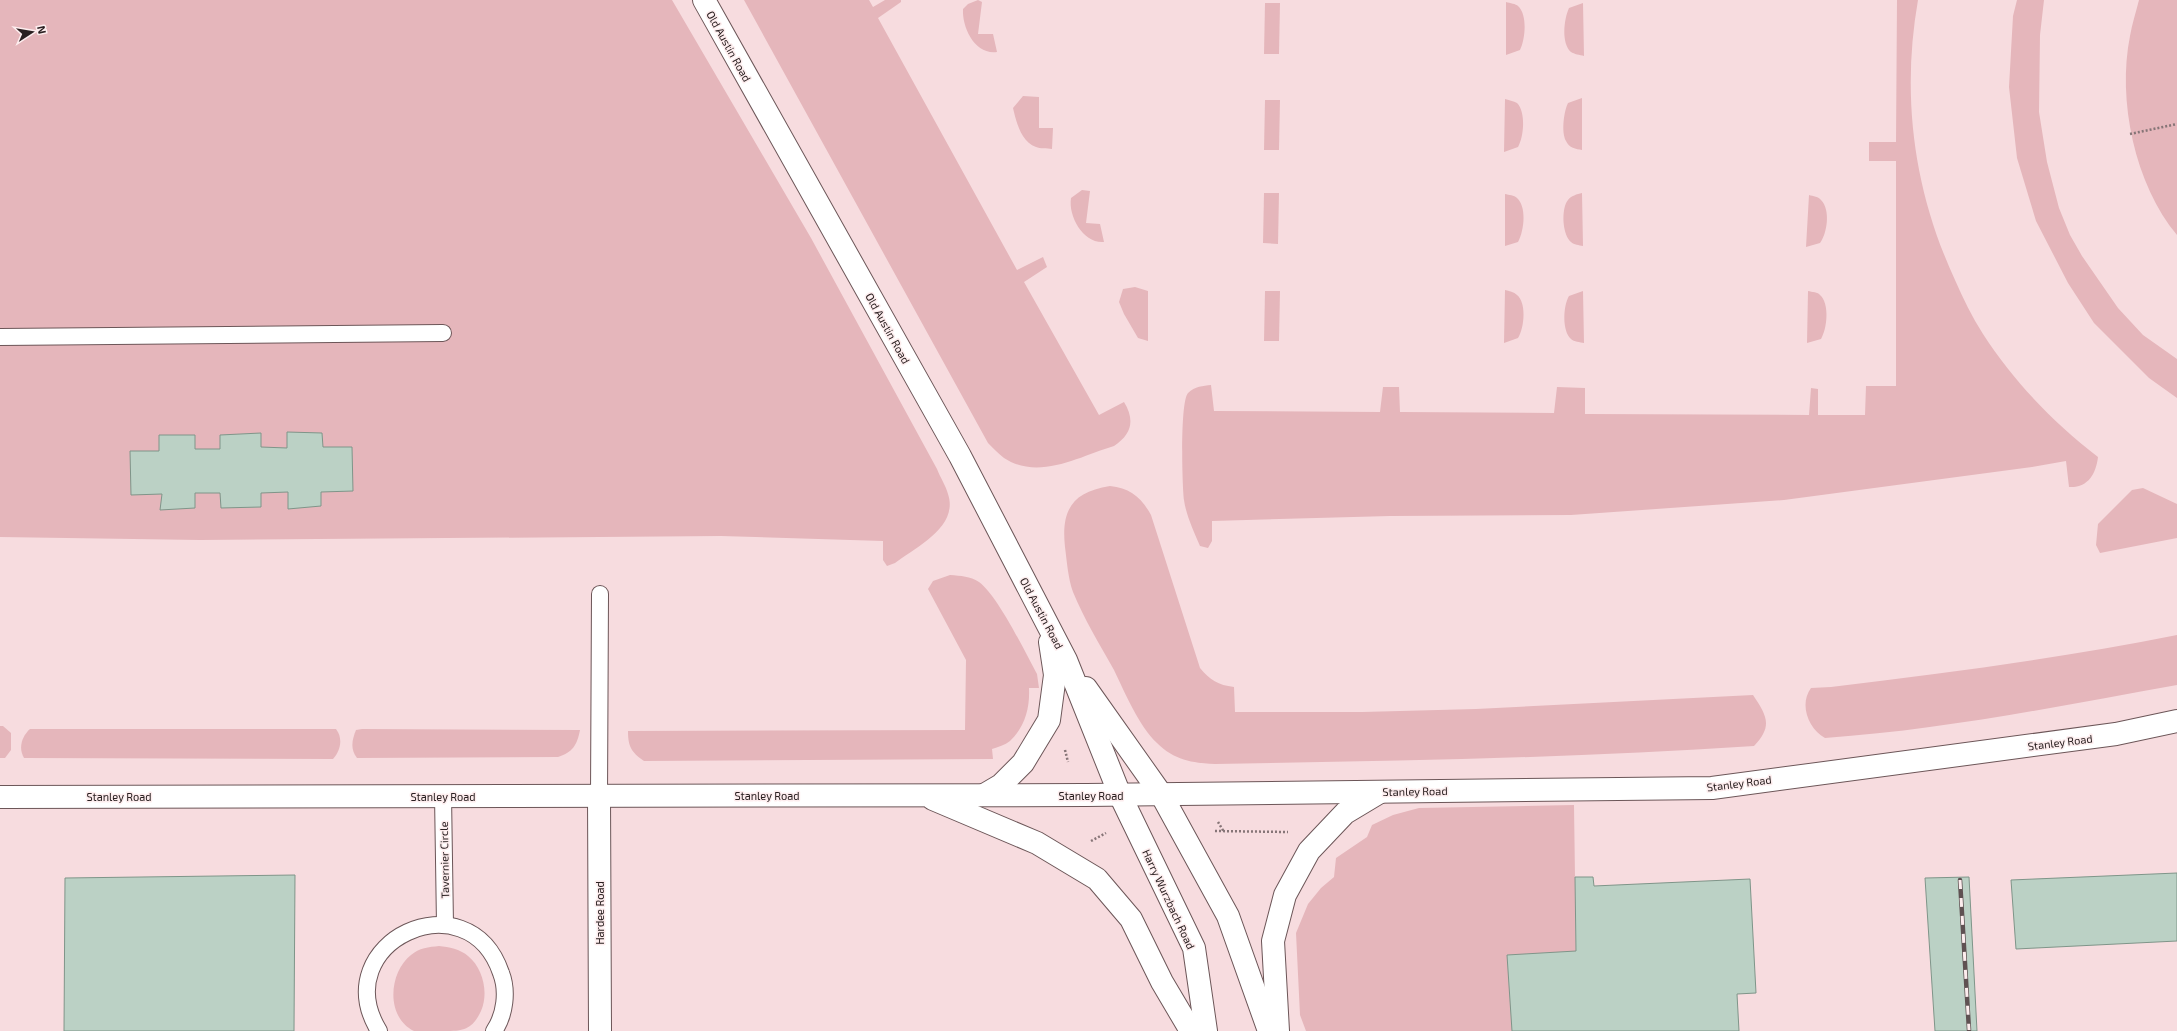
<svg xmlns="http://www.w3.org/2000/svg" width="2177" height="1031" viewBox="0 0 2177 1031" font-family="'Exo 2',sans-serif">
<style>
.green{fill:#e5b6bb}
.building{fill:#bbd1c5;stroke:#7f9589}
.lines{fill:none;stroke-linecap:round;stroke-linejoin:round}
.service-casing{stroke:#6c5658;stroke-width:18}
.minor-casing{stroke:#6c5658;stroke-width:24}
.tertiary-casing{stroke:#6c5658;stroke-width:24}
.path{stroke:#867577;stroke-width:2.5;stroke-dasharray:2 2;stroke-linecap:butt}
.service{stroke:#fff;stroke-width:16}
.minor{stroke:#fff;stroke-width:22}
.tertiary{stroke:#fff;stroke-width:22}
.rail-casing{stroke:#5f5152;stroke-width:4.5}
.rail{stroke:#fdedee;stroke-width:3;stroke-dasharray:9;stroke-linecap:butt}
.labels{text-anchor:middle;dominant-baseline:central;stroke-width:3;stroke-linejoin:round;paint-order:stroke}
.street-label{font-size:11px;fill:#2a2021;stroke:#fdedee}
</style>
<rect width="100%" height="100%" fill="#f7dcdf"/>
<!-- green -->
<g class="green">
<path d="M0,0h672l139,238 126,231c3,8 9,17 11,25 11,33 -32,53 -53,69l-8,3 -4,-6v-19l-162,-5 -521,4 -200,-3z"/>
<path d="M744,0h125l4,7 12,-7h16v2l-23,16 139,252 26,-13 4,10 -23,15 75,133 25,-13c11,18 8,32 -10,44 -34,10 -75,35 -110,12 -5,-4 -11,-10 -16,-15z"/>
<path d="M978,0l4,2 -4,32h15l4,18c-22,3 -35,-24 -34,-43l5,-5z"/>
<path d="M1897,0h21c-17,97 -4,191 37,280 8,18 17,37 28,54 31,48 70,88 115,123 -2,17 -10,31 -29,30l-3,-26 -34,6 -248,33 -213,15 -181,1 -178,5v20l-4,7 -8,-2c-6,-14 -14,-31 -16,-46 -2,-16 -4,-98 4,-107 7,-7 15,-7 23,-8l3,26 166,1 3,-25h16l1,25 154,1 3,-26 28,1v26l224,1 2,-27 7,1v26h47l1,-29h30v-225h-27v-19h27z"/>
<polygon points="2017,0 2044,0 2040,35 2039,112 2047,162 2059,208 2070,235 2082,256 2118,308 2143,335 2177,359 2177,398 2149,378 2094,323 2068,283 2036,221 2017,158 2009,87 2013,16"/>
<path d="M2139,0h38v235c-42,-50 -60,-135 -47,-199 2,-12 6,-24 9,-36z"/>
<path d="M1506,2c4,1 10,2 12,4 10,9 7,34 2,44l-14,5z"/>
<polygon points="1265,3 1280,3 1279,54 1264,54"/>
<path d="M1583,3l1,53c-4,-1 -10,-2 -13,-4 -10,-9 -7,-33 -2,-44z"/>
<path d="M1023,96l16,1v31h14l-1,21c-5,-1 -12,0 -16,-2 -15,-5 -20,-26 -23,-39z"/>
<path d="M1582,98v52c-6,-1 -13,-2 -16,-9 -5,-9 -2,-30 2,-38z"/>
<path d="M1505,99c3,1 9,2 12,4 9,9 7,34 1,44l-14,5z"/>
<polygon points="1265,100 1280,100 1279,150 1264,150"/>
<path d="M1082,190l8,1 -4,32 14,1 4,18c-20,2 -36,-25 -33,-44z"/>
<polygon points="1264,193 1279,193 1278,244 1263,243"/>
<path d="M1582,193l1,53c-4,-1 -9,-1 -12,-4 -9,-7 -10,-34 -3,-42 3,-4 9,-6 14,-7z"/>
<path d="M1505,194c4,1 9,1 12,4 10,9 7,33 1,44l-13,4z"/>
<path d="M1809,195c4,1 10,2 12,5 10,10 6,34 -1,43l-14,4z"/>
<polygon points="1135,287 1148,291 1148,341 1138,338 1124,314 1119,302 1123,289"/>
<path d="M1505,290c4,1 9,2 12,5 10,8 7,34 1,43l-14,5z"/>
<polygon points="1265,291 1280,291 1279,341 1264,341"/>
<path d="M1583,291l1,52c-4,-1 -10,-1 -13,-4 -9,-8 -8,-33 -2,-43z"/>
<path d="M1808,291c4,1 10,1 12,4 10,9 7,34 1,44l-14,4z"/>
<path d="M1110,486c20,2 31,11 41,29l49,153c10,12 18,17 34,19l1,25h127l114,-3 277,-14c14,21 20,31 1,51 -179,12 -359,15 -539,18 -23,-1 -41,-4 -58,-21 -18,-17 -32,-50 -43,-73 -14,-25 -30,-51 -41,-78 -5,-14 -6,-30 -8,-45 -4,-37 7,-55 45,-61z"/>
<polygon points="2143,488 2177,504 2177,538 2100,553 2096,545 2098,524 2132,490"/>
<path d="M950,575c11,1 20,1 29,7 19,14 46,70 58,92l2,14h-10c1,20 -4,39 -19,53 -5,4 -12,6 -18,8l1,10 -349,2c-13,-9 -16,-15 -16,-30l337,-1 1,-70 -38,-71 5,-8z"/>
<path d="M2177,635v50c-117,21 -234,45 -352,53 -17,-9 -26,-34 -14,-50l20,-1c116,-14 232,-29 346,-52z"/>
<polygon points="0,726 3,726 11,733 11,750 5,758 0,758"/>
<path d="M30,729h306c7,9 5,21 -3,30l-309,-1c-6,-10 -2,-22 6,-29z"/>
<path d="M362,729l218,1c-3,15 -7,22 -22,27l-201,1c-7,-9 -5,-18 -1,-28z"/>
<polygon points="1574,805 1576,951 1512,1031 1306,1031 1300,1015 1296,933 1308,904 1321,888 1334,877 1336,858 1367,837 1372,825 1393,815 1419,808"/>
<path d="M439,946c10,1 21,3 29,10 15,12 21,37 13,55 -8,17 -16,20 -33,20 -9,0 -26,0 -34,0 -29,-14 -25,-59 -3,-76 8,-7 18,-8 28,-9z"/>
</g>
<!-- building -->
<g class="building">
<polygon points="287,432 322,433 323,447 352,447 353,491 321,492 321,506 288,509 288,492 261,493 261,507 221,508 220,493 195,493 195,508 160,510 162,494 131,495 130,451 159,451 159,435 195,435 195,449 220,449 220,435 261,433 261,447 287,448"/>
<polygon points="2177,873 2177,941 2016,949 2011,880"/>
<polygon points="295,875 294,1031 64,1031 65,878"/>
<polygon points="1575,877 1593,877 1594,886 1750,879 1756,993 1737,994 1739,1031 1512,1031 1507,955 1576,951"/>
<polygon points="1969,877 1977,1031 1935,1031 1925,878"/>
</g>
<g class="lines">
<defs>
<g id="service">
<polyline points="0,337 443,333"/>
<polyline points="443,795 445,925"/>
<polyline points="599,796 600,594"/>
<path d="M379,1031c-54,-89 89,-155 122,-58 7,18 4,42 -7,58"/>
</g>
<polyline id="minor" points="599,796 600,1031"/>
<g id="tertiary">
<polyline points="704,0 960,456 1066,660 1120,795 1194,948 1206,1031"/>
<polyline points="1086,688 1161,794 1228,916 1269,1031"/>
<polyline points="984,795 1001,785 1023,763 1049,720 1055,675 1050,642"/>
<polyline points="0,797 1086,795 1712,788 2116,734 2177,721"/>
<polyline points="933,799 1037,843 1097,879 1131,919 1162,982 1191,1031"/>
<polyline points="1278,1031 1273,941 1285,895 1309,851 1345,813 1380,792"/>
</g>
</defs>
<!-- service casing -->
<use href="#service" class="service-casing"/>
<!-- minor casing -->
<use href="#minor" class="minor-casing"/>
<!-- tertiary casing -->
<use href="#tertiary" class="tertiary-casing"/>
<!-- path -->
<g class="path">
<polyline points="2130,134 2177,124"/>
<polyline points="1065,750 1068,762"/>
<polyline points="1218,822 1224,832"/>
<polyline points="1215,831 1288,832"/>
<polyline points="1091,841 1106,833"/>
</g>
<!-- service -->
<use href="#service" class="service"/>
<!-- minor -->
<use href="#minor" class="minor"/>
<!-- tertiary -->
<use href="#tertiary" class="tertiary"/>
<defs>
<polyline id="rail" points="1960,880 1969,1030"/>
</defs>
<!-- rail casing -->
<use href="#rail" class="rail-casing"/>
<!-- rail -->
<use href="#rail" class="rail"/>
</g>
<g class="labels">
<!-- street labels -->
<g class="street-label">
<text transform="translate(729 46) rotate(61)">Old Austin Road</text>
<text transform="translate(888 328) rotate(61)">Old Austin Road</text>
<text transform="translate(1042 613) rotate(62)">Old Austin Road</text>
<text transform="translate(2060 742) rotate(-7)">Stanley Road</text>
<text transform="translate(1739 783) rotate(-7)">Stanley Road</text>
<text transform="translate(1415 791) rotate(-1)">Stanley Road</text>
<text x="767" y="795">Stanley Road</text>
<text x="1091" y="795">Stanley Road</text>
<text x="119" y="796">Stanley Road</text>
<text x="443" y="796">Stanley Road</text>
<text transform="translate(444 860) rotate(-91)">Tavernier Circle</text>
<text transform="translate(1169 899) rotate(65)">Harry Wurzbach Road</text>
<text transform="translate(599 913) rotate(-90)">Hardee Road</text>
</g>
</g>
<!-- north arrow -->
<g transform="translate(32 32) rotate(78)" stroke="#fdedee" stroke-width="3" paint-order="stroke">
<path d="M0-3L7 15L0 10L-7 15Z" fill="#2a2021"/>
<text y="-6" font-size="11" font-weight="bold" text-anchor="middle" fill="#2a2021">N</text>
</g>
</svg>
